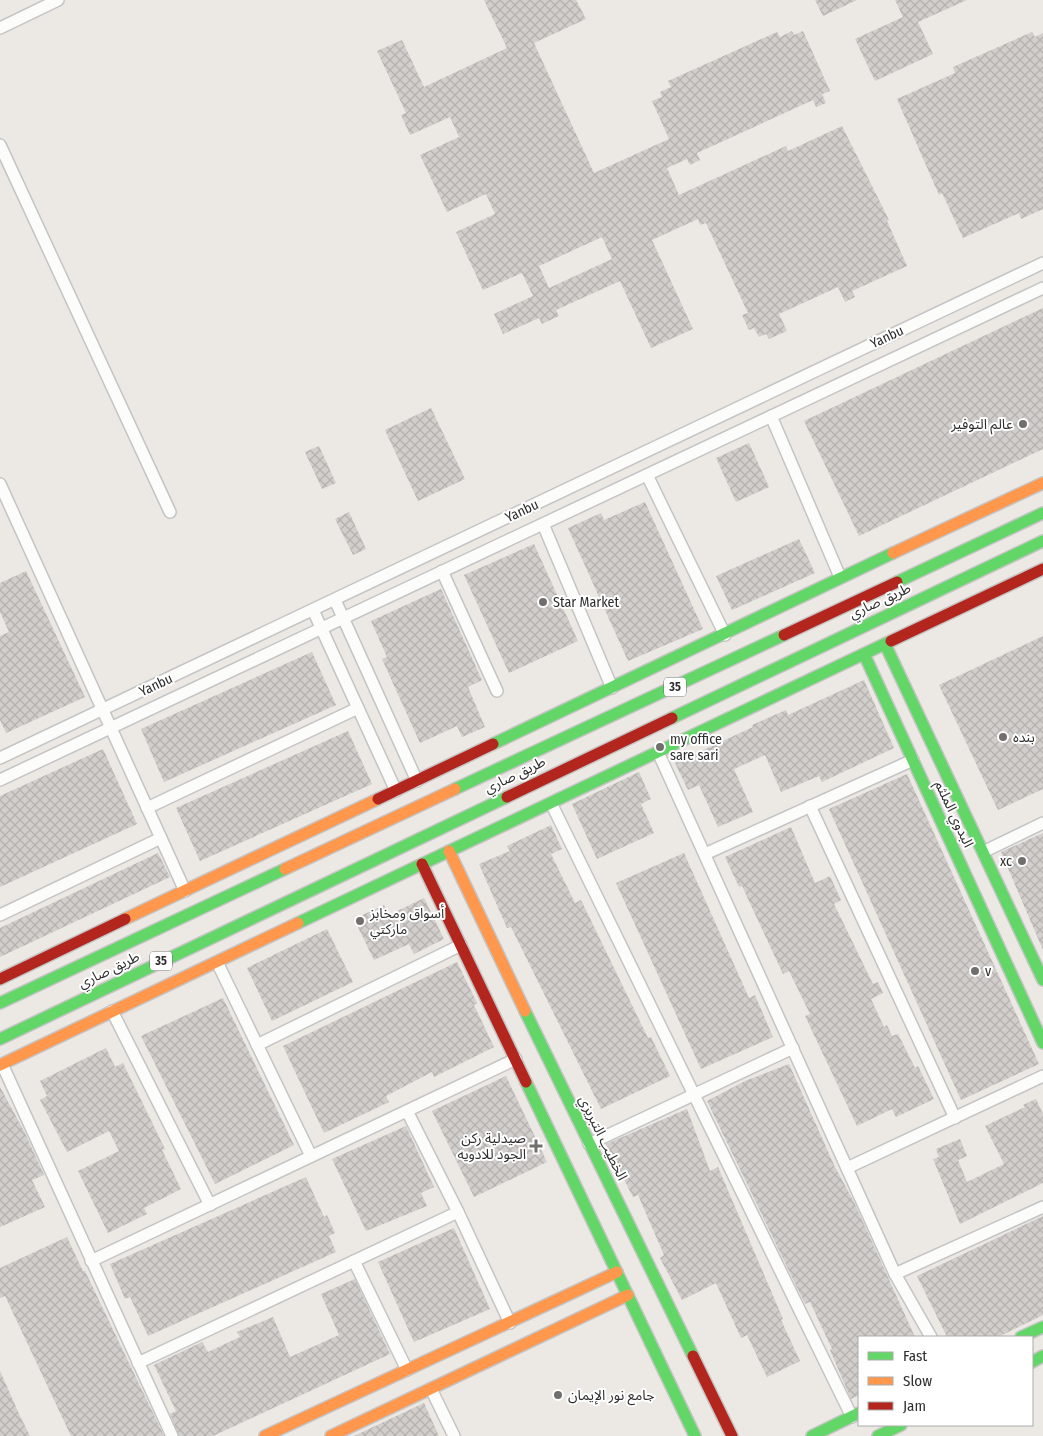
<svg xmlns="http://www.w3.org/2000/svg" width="1043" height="1436" viewBox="0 0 1043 1436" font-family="'Fira Sans Condensed','Noto Sans Arabic',sans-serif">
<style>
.building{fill:url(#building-cross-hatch);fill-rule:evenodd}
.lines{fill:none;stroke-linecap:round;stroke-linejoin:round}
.street-casing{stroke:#c5c4c5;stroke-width:14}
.fast-casing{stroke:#c5c4c5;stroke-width:14}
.slow-casing{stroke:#c5c4c5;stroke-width:14}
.jam-casing{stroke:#c5c4c5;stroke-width:14}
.street{stroke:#fcfcfb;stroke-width:11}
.fast{stroke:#63d668;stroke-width:11}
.slow{stroke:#ff974d;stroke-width:11}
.jam{stroke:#b3261e;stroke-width:11}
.poi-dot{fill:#706f6e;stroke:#fff;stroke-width:2}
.labels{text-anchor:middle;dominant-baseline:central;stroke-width:4;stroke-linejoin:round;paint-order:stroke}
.shield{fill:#fff;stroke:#6d6d6d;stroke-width:1}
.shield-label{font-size:12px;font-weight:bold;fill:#2e2e2e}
.street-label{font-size:14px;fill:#2e2e2e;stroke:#fff}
.poi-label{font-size:14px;fill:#2e2e2e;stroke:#fff;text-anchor:start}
</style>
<defs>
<pattern id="building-cross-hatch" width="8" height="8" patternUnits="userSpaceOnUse" patternTransform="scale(1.25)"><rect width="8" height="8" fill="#d1cecb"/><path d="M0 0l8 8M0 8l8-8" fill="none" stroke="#b4b1af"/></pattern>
</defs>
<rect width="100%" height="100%" fill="#ece8e4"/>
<!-- building -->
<g class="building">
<path d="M484,0h92l10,19 -52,24 60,130 75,-34 -17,-38 10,-4 -2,-5 11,-5 -3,-6 109,-49 3,5 12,-6 2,4 9,-4 27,60 -8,3 4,9 -10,4 -3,-7 -116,53 3,7 -10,5 -3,-6 -20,9 12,27 107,-49 2,5 54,-25 47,94 -2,1 20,45 -55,25 3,6 -10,5 -7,-15 -59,27 8,17 -18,8 -3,-5 -7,3 -5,-9 -5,2 -7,-15 6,-2 -42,-90 -6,2 -2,-6 -46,21 41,89 -42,19 -31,-67 -64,29 3,6 -17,8 -3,-6 -36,16 -9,-20 39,-18 -11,-23 -39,17 -27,-58 39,-18 -9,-20 -39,18 -27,-57 39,-18 -9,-20 -40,18 -9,-20 5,-2 -29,-62 25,-11 22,47 83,-39zM602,237l10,22 -63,29 -10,-22z"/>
<polygon points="815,0 857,0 823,16"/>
<polygon points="895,0 967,0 918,22 933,54 875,81 855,39 903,17"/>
<polygon points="1032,32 1035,37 1043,33 1043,209 1021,219 1019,213 963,238 942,193 939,195 897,99 955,73 953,67"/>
<polygon points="1043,308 1043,449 859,536 804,421"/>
<polygon points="431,408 465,479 418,501 385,430"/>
<polygon points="749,443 769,487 736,502 716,458"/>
<polygon points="319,446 336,483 322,489 305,452"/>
<polygon points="645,502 703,629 628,661 568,528 601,513 604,520"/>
<polygon points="349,512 366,549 353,555 335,519"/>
<polygon points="799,539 815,573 732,610 716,576"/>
<polygon points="534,544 578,641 509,673 464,575"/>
<polygon points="26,571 85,697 6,733 0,720 0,636 9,632 0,612 0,583"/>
<polygon points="441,589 482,680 468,687 485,727 462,737 457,726 420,743 382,659 387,657 371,621"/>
<polygon points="1043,636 1043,789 998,810 939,685"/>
<polygon points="312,652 336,705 164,782 141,729"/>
<polygon points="864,680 894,748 822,782 819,776 781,792 765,755 734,769 753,812 718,827 699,785 688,790 675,763 753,727 752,725 786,710 788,715"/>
<polygon points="348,731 372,784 200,861 176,808"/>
<polygon points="103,749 137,824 0,887 0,796"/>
<polygon points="639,772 651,799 641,804 654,833 597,859 572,804"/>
<polygon points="907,774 1039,1064 961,1100 829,809"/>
<polygon points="551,825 562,849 551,854 575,903 581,900 648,1038 651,1037 670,1076 601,1109 511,927 507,928 479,864 510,851 507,846"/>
<polygon points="791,827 815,883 830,876 841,900 834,904 873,984 878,982 883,993 871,999 884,1027 887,1025 892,1036 898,1034 915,1068 918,1066 934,1099 896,1117 892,1109 857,1126 805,1016 810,1014 789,971 783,974 742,886 739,887 725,857"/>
<polygon points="1043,833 1043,950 1001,852"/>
<polygon points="158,853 170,877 0,957 0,928"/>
<polygon points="684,853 749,998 755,995 773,1037 701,1069 616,883"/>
<polygon points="424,898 444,939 414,954 409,944 374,960 354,919 384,905 389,915"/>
<polygon points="327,929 353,982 272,1021 247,968"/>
<polygon points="457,962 477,1003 474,1005 494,1047 434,1077 432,1072 386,1096 389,1102 324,1133 283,1046"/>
<polygon points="223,998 294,1145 215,1184 141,1036"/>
<polygon points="106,1048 115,1067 123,1063 165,1149 162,1150 181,1189 144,1208 147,1214 108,1233 78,1171 119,1151 109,1131 67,1152 40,1100 47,1096 40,1081"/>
<polygon points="789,1064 835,1167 854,1202 915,1337 859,1337 859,1395 851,1399 830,1350 832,1349 810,1302 805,1304 707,1101 745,1081"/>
<polygon points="506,1076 547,1162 474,1197 432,1111"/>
<polygon points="0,1087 24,1131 44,1175 32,1180 45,1207 0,1227"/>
<polygon points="1036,1099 1043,1114 1043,1183 960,1224 933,1159 939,1157 936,1149 960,1139 967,1156 958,1160 967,1182 1004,1164 985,1126 1025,1107 1023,1105"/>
<polygon points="687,1109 710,1171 718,1167 783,1319 781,1320 800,1361 767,1377 747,1335 741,1338 716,1283 682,1300 660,1258 664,1255 638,1195 633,1197 606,1144"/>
<polygon points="406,1126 434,1187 421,1193 427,1206 366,1231 332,1159"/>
<polygon points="306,1177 324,1217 327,1215 335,1233 329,1236 336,1252 148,1336 130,1297 125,1299 110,1264"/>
<polygon points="1043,1216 1043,1315 998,1337 947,1337 917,1276"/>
<polygon points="454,1228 490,1309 414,1342 378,1262"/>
<polygon points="67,1237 83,1271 85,1271 164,1436 71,1436 5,1296 0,1298 0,1268"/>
<polygon points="355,1279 390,1354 213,1436 179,1436 170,1414 176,1411 154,1365 202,1342 208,1352 240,1337 237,1332 273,1317 290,1357 339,1335 321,1294"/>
<polygon points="0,1371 20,1416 30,1436 0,1436"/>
<polygon points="424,1403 439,1436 354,1436"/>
</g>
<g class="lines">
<defs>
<g id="street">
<polyline points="0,28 58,0"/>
<polyline points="0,145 170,512"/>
<polyline points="771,416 840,577"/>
<polyline points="647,475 725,635"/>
<polyline points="0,484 185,891"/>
<polyline points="543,524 612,688"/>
<polyline points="442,571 497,691"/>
<polyline points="335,600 417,781"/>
<polyline points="313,610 396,791"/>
<polyline points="658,752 895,1274 931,1337"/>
<polyline points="0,758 1043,263"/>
<polyline points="0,780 1043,288"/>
<polyline points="551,803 852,1417"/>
<polyline points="810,806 955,1118"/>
<polyline points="147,808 358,708"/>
<polyline points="983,852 1043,823"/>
<polyline points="705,854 913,760"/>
<polyline points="0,915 161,838"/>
<polyline points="217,962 311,1156"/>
<polyline points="112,1011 210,1205"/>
<polyline points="257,1045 461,945"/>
<polyline points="2,1064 172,1436"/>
<polyline points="407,1111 458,1212 510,1323"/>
<polyline points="589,1144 793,1048"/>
<polyline points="847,1168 1043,1076"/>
<polyline points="91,1261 516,1059"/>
<polyline points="354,1261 407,1370"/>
<polyline points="895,1274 1043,1207"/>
<polyline points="138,1363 458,1212"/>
<polyline points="431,1389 454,1436"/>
</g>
<g id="fast">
<polyline points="897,582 1043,513"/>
<polyline points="885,644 1043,980"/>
<polyline points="864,654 1043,1043"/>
<polyline points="672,718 1043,541"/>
<polyline points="493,744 893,553"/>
<polyline points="455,789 784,635"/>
<polyline points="298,923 891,641"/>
<polyline points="0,1003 285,869"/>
<polyline points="525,1011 693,1356"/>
<polyline points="0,1039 507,797"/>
<polyline points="526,1082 695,1436"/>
<polyline points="1021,1337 1043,1327"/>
<polyline points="1032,1362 1043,1356"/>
<polyline points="812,1436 859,1413"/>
<polyline points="878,1436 901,1425"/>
</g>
<g id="slow">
<polyline points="893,553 1043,483"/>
<polyline points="449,851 525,1011"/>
<polyline points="285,869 455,789"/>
<polyline points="125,919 378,799"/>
<polyline points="0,1065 298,923"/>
<polyline points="265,1436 617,1272"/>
<polyline points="331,1436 628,1295"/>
</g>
<g id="jam">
<polyline points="784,635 897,582"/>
<polyline points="891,641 1043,569"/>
<polyline points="507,797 672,718"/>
<polyline points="378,799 493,744"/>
<polyline points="422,864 526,1082"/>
<polyline points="0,979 125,919"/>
<polyline points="693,1356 732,1436"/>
</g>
</defs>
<!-- street casing -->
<use href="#street" class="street-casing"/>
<!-- fast casing -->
<use href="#fast" class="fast-casing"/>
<!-- slow casing -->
<use href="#slow" class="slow-casing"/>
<!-- jam casing -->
<use href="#jam" class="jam-casing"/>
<!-- street -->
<use href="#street" class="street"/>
<!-- fast -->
<use href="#fast" class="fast"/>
<!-- slow -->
<use href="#slow" class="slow"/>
<!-- jam -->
<use href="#jam" class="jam"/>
</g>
<!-- markers -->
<g class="poi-dot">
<circle cx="1023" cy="424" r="5"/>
<circle cx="543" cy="602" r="5"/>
<circle cx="1003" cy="737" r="5"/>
<circle cx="660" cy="747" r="5"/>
<circle cx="1022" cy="861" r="5"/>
<circle cx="360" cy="921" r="5"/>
<circle cx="975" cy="971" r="5"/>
<path d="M533.5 1138.5h5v5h5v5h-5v5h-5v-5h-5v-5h5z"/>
<circle cx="558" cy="1395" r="5"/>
</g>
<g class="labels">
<!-- shield labels -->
<g class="shield">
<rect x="664" y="677.5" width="22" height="19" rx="4"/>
<rect x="150" y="951.5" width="22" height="19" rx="4"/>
</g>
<g class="shield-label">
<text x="675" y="687">35</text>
<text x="161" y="961">35</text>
</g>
<!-- street labels -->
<g class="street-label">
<text transform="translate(887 337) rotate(-25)">Yanbu</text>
<text transform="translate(522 511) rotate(-25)">Yanbu</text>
<text transform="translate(880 601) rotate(-25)">طريق صاري</text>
<text transform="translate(156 685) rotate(-25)">Yanbu</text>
<text transform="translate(515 775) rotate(-26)">طريق صاري</text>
<text transform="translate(954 814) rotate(65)">البدوي الملثم</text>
<text transform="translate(109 970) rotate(-26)">طريق صاري</text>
<text transform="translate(603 1138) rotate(64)">الخطيب التبريزي</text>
</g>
<!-- poi labels -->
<g class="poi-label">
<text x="1013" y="424" text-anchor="end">عالم التوفير</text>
<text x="553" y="602">Star Market</text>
<text x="1013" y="737">بنده</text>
<text x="670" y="739">my office<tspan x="670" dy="16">sare sari</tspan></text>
<text x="1012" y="861" text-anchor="end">xc</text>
<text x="370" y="913">أسواق ومخابز<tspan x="370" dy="16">ماركتي</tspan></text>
<text x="985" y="971">v</text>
<text x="526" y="1138" text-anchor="end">صيدلية ركن<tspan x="526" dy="16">الجود للادويه</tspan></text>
<text x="568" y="1395">جامع نور الإيمان</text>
</g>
</g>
<!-- legend -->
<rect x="858" y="1336" width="175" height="90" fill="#ffffff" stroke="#ababab"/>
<rect x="868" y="1352" width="25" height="8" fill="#63d668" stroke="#ababab"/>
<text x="903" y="1361" font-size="15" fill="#2e2e2e">Fast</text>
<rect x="868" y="1377" width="25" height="8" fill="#ff974d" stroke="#ababab"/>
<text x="903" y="1386" font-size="15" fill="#2e2e2e">Slow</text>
<rect x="868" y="1402" width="25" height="8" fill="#b3261e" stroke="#ababab"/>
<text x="903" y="1411" font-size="15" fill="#2e2e2e">Jam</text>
</svg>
